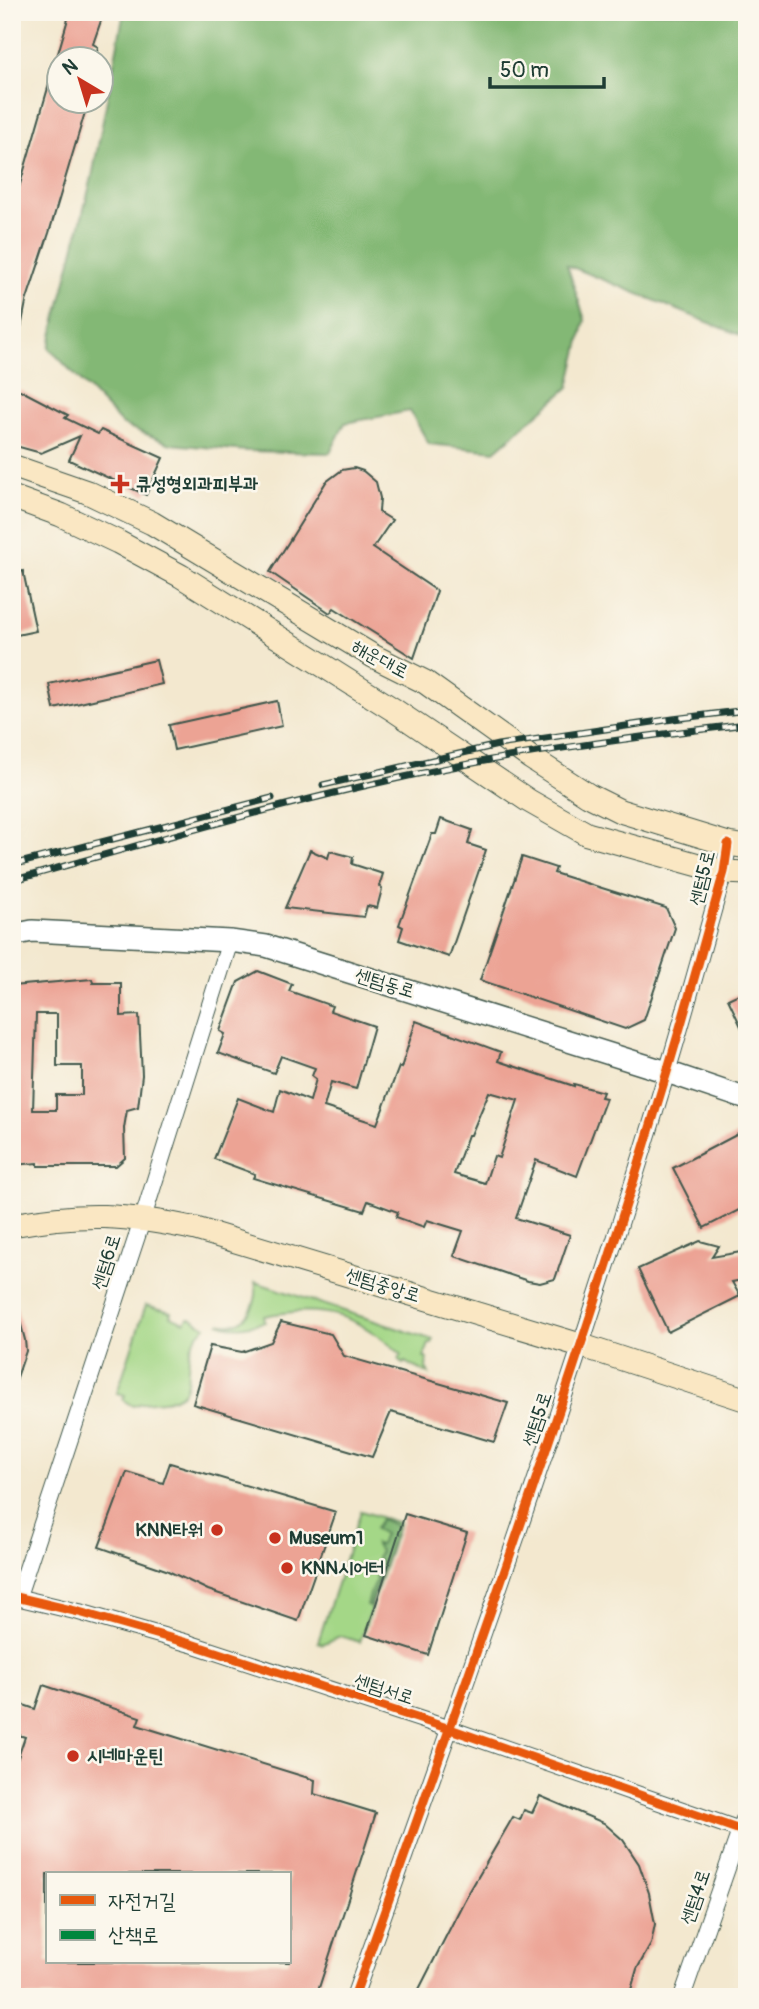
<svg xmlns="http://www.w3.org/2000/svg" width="759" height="2009" viewBox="0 0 759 2009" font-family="Pangolin,'Poor Story',sans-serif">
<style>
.green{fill:#a4d787;stroke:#628a5e;stroke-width:2}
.forest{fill:#83b874;stroke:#517a54;stroke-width:2}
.building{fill:#eca394;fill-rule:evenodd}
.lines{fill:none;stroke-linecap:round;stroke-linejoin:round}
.minor-casing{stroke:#3f574b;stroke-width:18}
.tertiary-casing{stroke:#3f574b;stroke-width:24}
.secondary-casing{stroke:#3f574b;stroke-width:25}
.minor{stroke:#fff;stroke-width:16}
.tertiary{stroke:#fff;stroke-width:21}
.secondary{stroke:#fae7c3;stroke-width:23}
.rail-casing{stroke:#1f3d34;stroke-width:7}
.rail{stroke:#fbf7ec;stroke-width:4.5;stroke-dasharray:13;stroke-linecap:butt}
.quiet{stroke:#00873e;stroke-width:7;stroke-dasharray:14 7;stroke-linecap:butt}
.cycleway-casing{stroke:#fbf7ec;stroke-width:13}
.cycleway{stroke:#e8590c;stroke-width:9}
.poi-dot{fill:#c8321e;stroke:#fbf7ec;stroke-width:2.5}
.labels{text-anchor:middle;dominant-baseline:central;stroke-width:5;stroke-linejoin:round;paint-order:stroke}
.poi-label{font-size:19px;font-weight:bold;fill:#1f3d34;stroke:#fbf7ec;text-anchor:start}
.street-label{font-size:19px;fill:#1f3d34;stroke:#fbf7ec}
</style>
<rect width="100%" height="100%" fill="#fbf7ec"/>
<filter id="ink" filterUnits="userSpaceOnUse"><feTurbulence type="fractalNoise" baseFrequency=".0143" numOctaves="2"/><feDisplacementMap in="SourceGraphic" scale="14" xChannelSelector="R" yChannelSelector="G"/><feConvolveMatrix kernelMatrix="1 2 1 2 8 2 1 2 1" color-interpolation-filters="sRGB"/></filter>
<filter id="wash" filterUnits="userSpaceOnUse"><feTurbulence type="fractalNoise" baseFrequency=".00686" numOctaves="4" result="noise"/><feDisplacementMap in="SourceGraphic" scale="28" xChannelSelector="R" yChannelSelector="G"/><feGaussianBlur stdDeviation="1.57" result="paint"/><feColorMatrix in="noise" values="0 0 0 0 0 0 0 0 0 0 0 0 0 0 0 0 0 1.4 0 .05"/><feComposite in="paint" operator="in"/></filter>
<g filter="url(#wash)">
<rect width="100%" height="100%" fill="#f3e8cf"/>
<!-- green -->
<g class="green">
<path d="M255,1282l178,58 -1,4h-3l-5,13 3,2 -1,9 3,6 -24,-12 -2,2 -4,-5 3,-4c-46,-41 -78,-51 -138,-39l1,6c-15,3 -32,8 -46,1 24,8 42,-19 36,-41z"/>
<path d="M146,1305l25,7 -1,4 15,6 3,-4h3l15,9c-30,22 -9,56 -26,68 -14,10 -32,4 -47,11l-10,-6 2,-5 -8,-2z"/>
<polygon points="361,1511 399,1523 360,1642 340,1636 323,1644 318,1642"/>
</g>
<!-- forest -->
<g class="forest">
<polygon points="124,12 747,12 747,338 567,265 585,320 569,387 495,451 429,444 410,411 345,423 330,453 247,451 171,444 123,425 49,348 92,177"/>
<path d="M381,1519l16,7 -27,80 -3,-1c3,-7 3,-20 10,-25l-2,-3 4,-3 1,-13 -3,-4 3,-6 -5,-7 5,1 4,-11 -9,-5z"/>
</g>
<g id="blocks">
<!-- building -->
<g class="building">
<polygon points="70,12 104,12 93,44 98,47 95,60 60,60 60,102 86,109 49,233 26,302 18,343 12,342 12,212"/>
<polygon points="20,390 68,415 65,418 98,434 101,430 163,458 146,495 69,460 80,436 41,453 12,445 12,396 17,395"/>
<polygon points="354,468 363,471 376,482 380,498 379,512 392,520 373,548 437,591 414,658 334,608 330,613 270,572 326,482 342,470"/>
<polygon points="23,571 36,631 12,636 12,574"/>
<polygon points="156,660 162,684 54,709 49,684"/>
<polygon points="277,701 282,726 174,750 169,725"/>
<polygon points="441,819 472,830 468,844 486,850 449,957 399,940 403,927 399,925 432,834 436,834"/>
<polygon points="310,850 328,858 330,851 353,857 352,864 383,874 379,886 382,889 377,908 367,906 364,917 285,908"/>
<polygon points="522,857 556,868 554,873 666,908 675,928 644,1020 625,1029 480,980"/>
<path d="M258,971l34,13 -3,7 43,15 -2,5 44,15 -18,63 -25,-7 -7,25 53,17 22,-57 2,1 15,-47 85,31 -3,9 76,25v-2l29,8 -2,5 5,1 -29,78 -41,-16 -20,58 54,17 -15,44 -15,4 -12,-2 -74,-25 9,-25 -36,-11 -3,7 -28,-10 2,-5 -30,-11 -4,10 -111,-33 2,-4 -41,-15 24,-61 36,14 6,-23 30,12 6,-22 -4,-3 3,-8 -34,-12 -7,17 -56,-20 7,-19 -5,-3 18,-49zM489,1092l29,8 -19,58 -5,-2 -9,27 -31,-9 14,-39h3z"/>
<path d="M92,979l1,4h28v33l18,-1 3,60 -4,32 -11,3 -3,18 1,30 -9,8h-78v-3l-26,2v-179zM36,1014h21v52h25v29h-26v15h-23z"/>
<polygon points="747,990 747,1039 728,999"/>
<polygon points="740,1133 742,1138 747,1137 747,1206 704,1228 673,1168"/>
<polygon points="700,1241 719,1246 712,1257 747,1251 747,1279 732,1282 740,1296 668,1332 638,1269"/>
<polygon points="16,1306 25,1340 26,1351 14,1386 12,1385 12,1307"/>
<polygon points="281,1322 331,1334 344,1356 508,1403 494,1442 391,1412 372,1457 193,1404 210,1346 242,1352 271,1342"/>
<polygon points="170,1463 336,1512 298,1621 208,1590 166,1570 99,1547 127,1472 163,1483"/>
<polygon points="405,1514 467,1533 428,1655 366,1635"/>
<path d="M43,1685l97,32 -3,8 178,55 -1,14 62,19 -60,184h-304v-222l13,-38 -13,-4v-32l23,8zM47,1874h242v88h-242z"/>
<polygon points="540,1796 604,1823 623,1840 639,1864 649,1893 655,1924 651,1944 637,1969 629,1997 415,1997 464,1901 513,1817 520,1820 524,1810 532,1813"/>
</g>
</g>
</g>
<g filter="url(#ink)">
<use href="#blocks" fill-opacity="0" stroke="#3f574b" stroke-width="2"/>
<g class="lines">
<defs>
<g id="minor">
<polyline points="12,1596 79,1612 191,1644 450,1729 740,1830"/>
<polyline points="18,1596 143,1218 230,941"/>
<path d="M354,1997c110,-307 219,-613 313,-925 20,-66 38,-134 57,-200l4,-28"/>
<polyline points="682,1997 747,1811"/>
</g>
<polyline id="tertiary" points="12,935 32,931 230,941 266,946 667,1072 747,1099"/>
<g id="secondary">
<polyline points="12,466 87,492 152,523 373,656 425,682 531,758 588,795 620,811 728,844 747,847"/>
<polyline points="12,497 61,515 118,542 181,576 394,710 529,801 587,834 724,872 747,873"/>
<path d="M12,1225c70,-13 115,-11 184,4l384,116 167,55"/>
</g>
</defs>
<!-- minor casing -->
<use href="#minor" class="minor-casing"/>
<!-- tertiary casing -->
<use href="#tertiary" class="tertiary-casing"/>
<!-- secondary casing -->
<use href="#secondary" class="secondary-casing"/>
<!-- minor -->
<use href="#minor" class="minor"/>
<!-- tertiary -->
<use href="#tertiary" class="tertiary"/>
<!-- secondary -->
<use href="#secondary" class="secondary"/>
<defs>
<g id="rail">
<polyline points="323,785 498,745 673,719 747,710"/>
<polyline points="12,865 272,798"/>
<path d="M12,881c124,-35 248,-72 374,-100 119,-27 240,-43 361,-57"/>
</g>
</defs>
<!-- rail casing -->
<use href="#rail" class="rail-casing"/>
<!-- rail -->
<use href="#rail" class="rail"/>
<!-- quiet -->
<polyline class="quiet" points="12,32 20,12"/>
<defs>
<g id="cycleway">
<polyline points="12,1596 79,1612 191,1644 450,1729 740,1830"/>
<path d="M354,1997c110,-307 219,-613 313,-925 20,-66 38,-134 57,-200l4,-28"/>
</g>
</defs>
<!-- cycleway casing -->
<use href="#cycleway" class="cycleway-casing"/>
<!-- cycleway -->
<use href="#cycleway" class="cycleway"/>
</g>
</g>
<!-- markers -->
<g class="poi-dot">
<path d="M116.5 473.5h7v7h7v7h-7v7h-7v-7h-7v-7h7z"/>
<circle cx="217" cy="1530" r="7"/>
<circle cx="275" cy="1538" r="7"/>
<circle cx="287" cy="1568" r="7"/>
<circle cx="73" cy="1756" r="7"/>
</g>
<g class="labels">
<!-- poi labels -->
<g class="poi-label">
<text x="136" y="484">큐성형외과피부과</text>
<text x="203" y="1530" text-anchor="end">KNN타워</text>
<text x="289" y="1538">Museum1</text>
<text x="301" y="1568">KNN시어터</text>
<text x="87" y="1756">시네마운틴</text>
</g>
<!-- street labels -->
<g class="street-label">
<text transform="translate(380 659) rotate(28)">해운대로</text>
<text transform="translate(702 878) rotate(-76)">센텀5로</text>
<text transform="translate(385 983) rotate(17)">센텀동로</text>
<text transform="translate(106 1262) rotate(-72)">센텀6로</text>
<text transform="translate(383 1285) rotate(17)">센텀중앙로</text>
<text transform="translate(537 1419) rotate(-71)">센텀5로</text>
<text transform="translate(384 1689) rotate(18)">센텀서로</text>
<text transform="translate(695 1897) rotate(-71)">센텀4로</text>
</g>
</g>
<!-- margin -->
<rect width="759" height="2009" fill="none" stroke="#fbf7ec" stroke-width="42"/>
<!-- legend -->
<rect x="46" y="1872" width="245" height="91" fill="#fbf7ec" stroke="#a3ada2" stroke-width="2"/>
<rect x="60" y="1895" width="35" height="10" fill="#e8590c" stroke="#a3ada2" stroke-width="2"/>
<text x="108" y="1908" font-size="21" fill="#1f3d34">자전거길</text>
<rect x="60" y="1930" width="35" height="10" fill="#00873e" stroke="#a3ada2" stroke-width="2"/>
<text x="108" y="1942" font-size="21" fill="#1f3d34">산책로</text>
<!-- north arrow -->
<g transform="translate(80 80) rotate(322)"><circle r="33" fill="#fbf7ec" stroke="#a3ada2" stroke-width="2"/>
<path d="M0-5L12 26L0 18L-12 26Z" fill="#c8321e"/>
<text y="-10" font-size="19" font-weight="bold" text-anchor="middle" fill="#1f3d34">N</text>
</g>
<!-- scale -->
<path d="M490 77v10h114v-10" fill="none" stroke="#1f3d34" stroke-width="3.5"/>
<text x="500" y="77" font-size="21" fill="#1f3d34" stroke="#fbf7ec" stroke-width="5" paint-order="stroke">50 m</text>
</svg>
